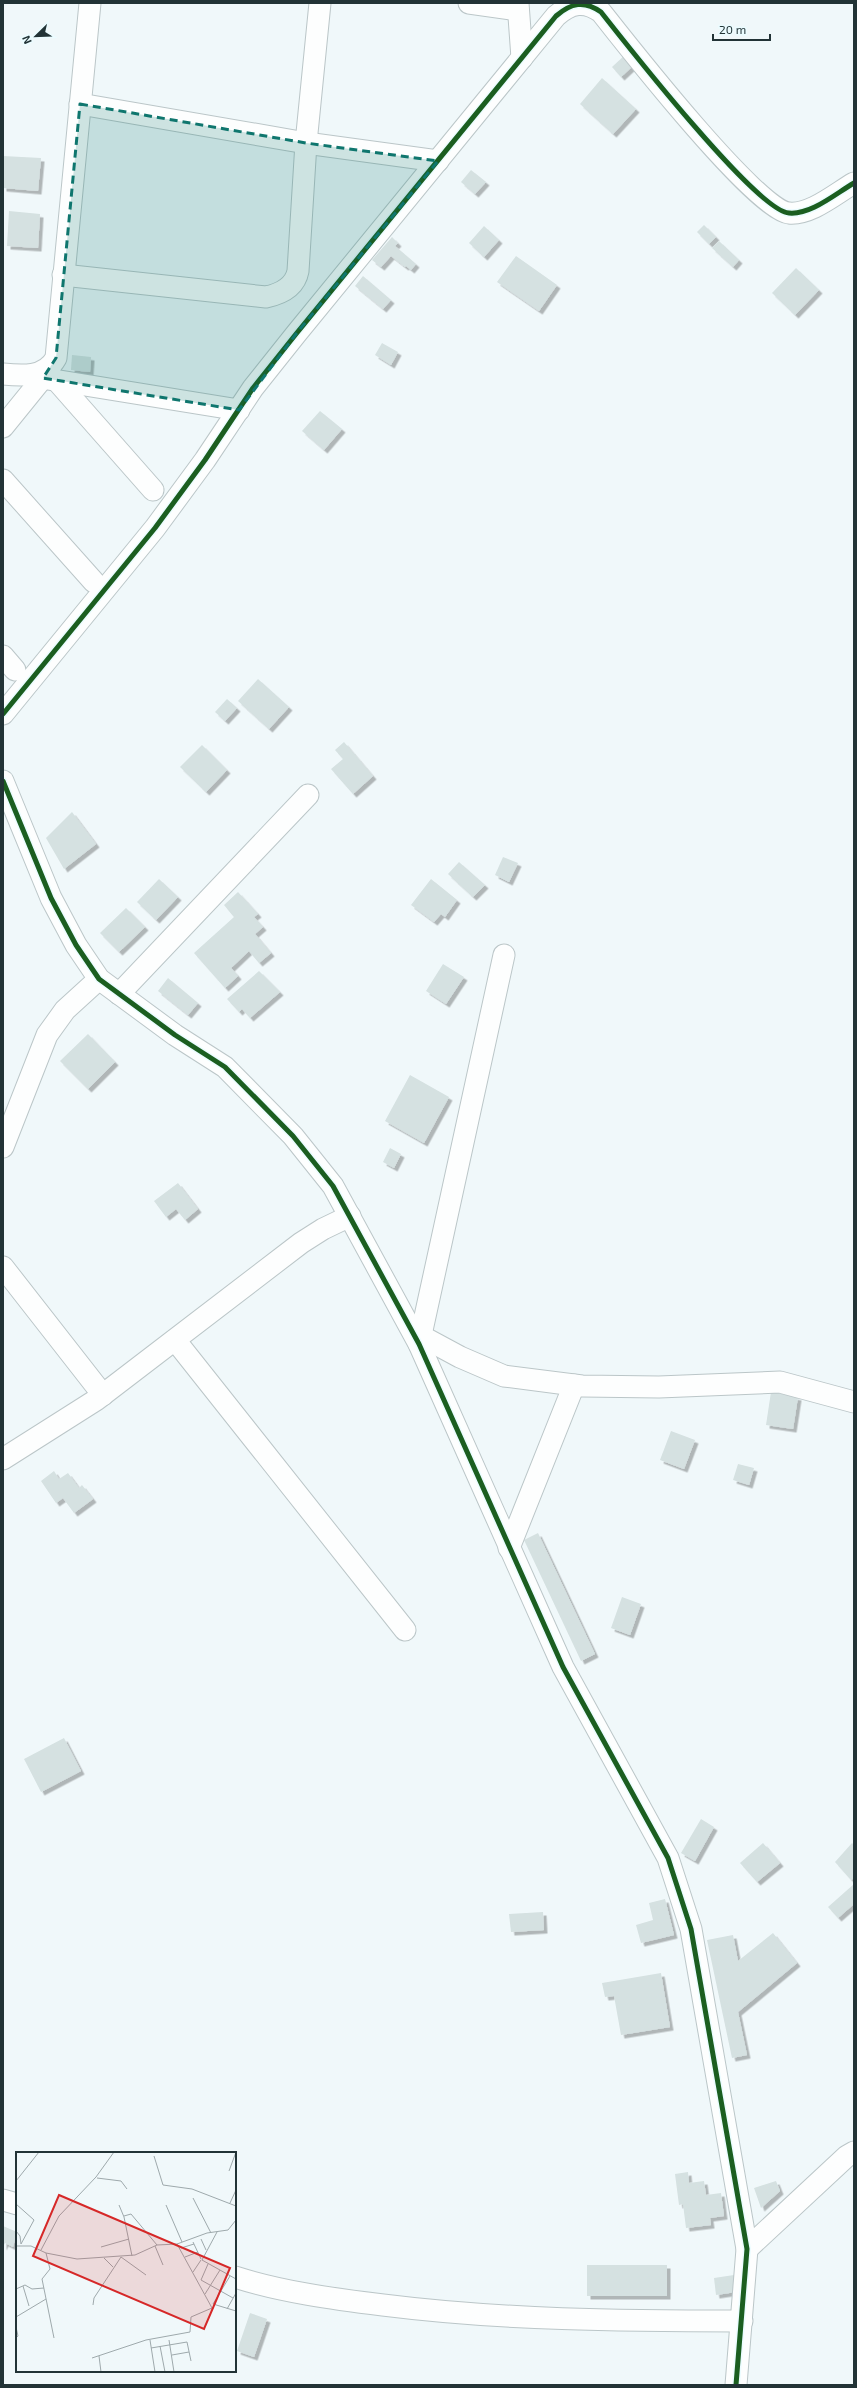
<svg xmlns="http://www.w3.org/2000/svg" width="857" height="2388" viewBox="0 0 857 2388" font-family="'Exo 2',sans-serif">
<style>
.building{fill:#d5e1e1;filter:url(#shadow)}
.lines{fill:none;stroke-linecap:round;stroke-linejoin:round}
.minor-casing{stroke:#bbc6c8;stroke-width:23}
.minor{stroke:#fdfefe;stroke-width:21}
.cycleway-casing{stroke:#ebfcff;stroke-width:8}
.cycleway{stroke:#1b5e20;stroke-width:5}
.marked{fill:#0f766e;fill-opacity:0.2;stroke:#0f766e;stroke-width:3;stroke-dasharray:8 5;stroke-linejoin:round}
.inset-road{fill:none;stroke:#9ea9ac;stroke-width:1}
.view{fill:#d62828;fill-opacity:0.15;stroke:#d62828;stroke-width:2}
.inset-edge{fill:none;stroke:#223336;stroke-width:2}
</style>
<defs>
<filter id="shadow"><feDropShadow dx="3.5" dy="3.5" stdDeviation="0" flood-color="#0004"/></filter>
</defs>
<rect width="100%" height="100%" fill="#f0f8fa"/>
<!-- building -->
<g class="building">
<polygon points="626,54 635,64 621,77 612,67"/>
<polygon points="602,78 636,109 613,134 580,104"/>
<polygon points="3,156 41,158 38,191 3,188"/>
<polygon points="471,170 486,182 475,194 461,182"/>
<polygon points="9,211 40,214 38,248 7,246"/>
<polygon points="704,225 716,237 709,244 697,232"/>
<polygon points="484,226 499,240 484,257 469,243"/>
<polygon points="392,237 398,243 395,246 416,264 411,270 406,266 405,267 391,256 381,267 372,260"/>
<polygon points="719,241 739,260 733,267 712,248"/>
<polygon points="516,256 557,285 539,311 497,282"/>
<polygon points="796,268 819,290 795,315 772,293"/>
<polygon points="363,276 391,300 383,309 355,286"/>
<polygon points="382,343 398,352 391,365 375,355"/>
<polygon points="72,355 91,357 90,372 71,370"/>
<polygon points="320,411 342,429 324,450 302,431"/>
<polygon points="258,679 289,707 269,729 238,701"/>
<polygon points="227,699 237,708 225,721 215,712"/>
<polygon points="344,742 373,776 353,794 331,769 343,759 335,750"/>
<polygon points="202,745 227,770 206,792 180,767"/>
<polygon points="72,812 96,844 64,869 46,838"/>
<polygon points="503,857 518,863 509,882 495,875"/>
<polygon points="459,862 485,885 473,897 448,874"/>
<polygon points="159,879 178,897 156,920 137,902"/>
<polygon points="431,879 457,900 445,917 441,914 434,922 411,905"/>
<polygon points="238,892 258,914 254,917 263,927 255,934 271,953 259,963 249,951 231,968 238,976 225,988 194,953 234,917 224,905"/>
<polygon points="126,908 145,927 119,952 100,933"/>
<polygon points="443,964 464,977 446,1004 426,991"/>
<polygon points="259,971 280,992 250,1018 242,1009 239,1012 227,999"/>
<polygon points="168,978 198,1003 188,1015 158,991"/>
<polygon points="88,1034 115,1062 88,1089 60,1061"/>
<polygon points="410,1075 449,1097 424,1143 385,1121"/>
<polygon points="390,1148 401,1154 394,1168 383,1162"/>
<polygon points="178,1183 198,1209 185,1220 176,1209 166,1217 154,1201"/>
<polygon points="771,1392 798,1397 793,1429 766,1425"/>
<polygon points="671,1431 695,1440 684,1469 660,1460"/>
<polygon points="738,1464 754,1468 749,1485 733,1480"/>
<polygon points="54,1471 59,1479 68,1473 79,1488 82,1485 93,1499 74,1513 63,1498 56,1503 41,1481"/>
<polygon points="538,1533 595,1654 581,1661 524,1540"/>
<polygon points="622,1597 641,1604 630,1635 611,1628"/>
<polygon points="64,1738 81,1771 41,1792 24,1759"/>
<polygon points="701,1819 714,1827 695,1861 681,1853"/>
<polygon points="763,1843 780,1863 757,1882 740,1863"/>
<polygon points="852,1843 854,1845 854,1878 851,1880 835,1862"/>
<polygon points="854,1884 854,1904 838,1918 828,1907"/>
<polygon points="665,1899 674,1935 641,1943 636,1925 653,1920 649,1903"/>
<polygon points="543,1912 544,1930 511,1932 509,1914"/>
<polygon points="773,1933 797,1963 738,2012 747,2055 732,2058 707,1940 733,1935 738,1961"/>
<polygon points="661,1973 670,2027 621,2035 614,1996 605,1997 602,1983"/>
<polygon points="688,2172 689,2183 704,2181 706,2195 721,2193 724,2216 710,2218 711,2225 686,2228 683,2204 679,2205 675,2174"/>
<polygon points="776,2181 780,2191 761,2208 754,2188"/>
<polygon points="3,2226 17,2232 13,2247 5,2243 3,2247"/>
<rect x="587" y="2265" width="80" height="31"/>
<polygon points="734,2275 736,2292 716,2295 714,2278"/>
<polygon points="250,2313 267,2319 254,2357 237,2351"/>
</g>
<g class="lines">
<defs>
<g id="minor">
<polyline points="469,3 518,10"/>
<polyline points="518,3 522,58"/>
<polyline points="80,104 306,143 438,161"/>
<path d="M63,275l203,22c14,-3 29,-10 32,-26l8,-128 14,-140"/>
<path d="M3,374c19,2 42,4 53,-16l34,-355"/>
<polyline points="29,376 239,410"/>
<polyline points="57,381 153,490"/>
<polyline points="3,427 50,369"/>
<polyline points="3,480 94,582"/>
<polyline points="3,656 15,670"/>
<path d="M3,714l152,-186 50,-68 48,-72 43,-54 260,-318c15,-13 28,-16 45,-4 26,33 156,199 188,201 22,2 46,-19 65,-30"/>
<polyline points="3,781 51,898 76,945 99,979 175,1035 225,1067 293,1136 333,1186 419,1344 563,1667 668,1858 691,1929 747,2249 736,2385"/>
<polyline points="119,994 308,795"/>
<polyline points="3,1147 47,1035 65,1010 99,979"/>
<polyline points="3,1267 103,1395"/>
<polyline points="421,1336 460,1357 504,1376 582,1386 659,1387 780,1382 854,1402"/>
<polyline points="175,1340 405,1630"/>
<polyline points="419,1344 504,955"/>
<polyline points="3,1459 96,1400 301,1243 323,1229 350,1216"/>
<polyline points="509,1548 574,1385"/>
<polyline points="3,2200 17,2204"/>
<polyline points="747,2249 847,2156 854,2152"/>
<path d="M235,2277c47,15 99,22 148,28 119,15 239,16 359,16"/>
</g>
</defs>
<!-- minor casing -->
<use href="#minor" class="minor-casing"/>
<!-- minor -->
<use href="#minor" class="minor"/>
<defs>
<g id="cycleway">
<path d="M3,714l152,-186 50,-68 48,-72 43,-54 260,-318c15,-13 28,-16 45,-4 26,33 156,199 188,201 22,2 46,-19 65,-30"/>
<polyline points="3,781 51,898 76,945 99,979 175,1035 225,1067 293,1136 333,1186 419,1344 563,1667 668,1858 691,1929 747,2249 736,2385"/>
</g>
</defs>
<!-- cycleway casing -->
<use href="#cycleway" class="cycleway-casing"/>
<!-- cycleway -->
<use href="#cycleway" class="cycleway"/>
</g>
<!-- marked area -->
<path class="marked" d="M80,104l226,39 132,18 -142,173 -57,76 -196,-32 13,-20z"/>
<!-- overview -->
<g transform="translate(16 2152)">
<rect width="220" height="220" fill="#f0f8fa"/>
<path class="inset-road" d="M138,4l9,29 29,4 44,17M213,19l7,-19M81,26l24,3 6,8M0,29l23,-29M177,46l18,35M214,51l6,-13M0,52l18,16 -13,24M103,53l5,12 8,39M150,53l16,37M108,64l7,-2 26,31M0,79l4,5 1,8M201,80l-15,28 34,19M185,87l5,11M177,90l8,17M0,94h15l15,7 31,6 58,-4 22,-10 20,-1M139,94l8,19M85,95l28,-8M165,96l13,-4M25,98l18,-34 37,-39 18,-25M30,101l4,16 -8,10 12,59M105,105l25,18M169,105l13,-5M88,106l9,9M192,112l-7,16 32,18M177,120l8,-12M7,134l6,20M0,137l9,-4 7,4 12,-1M189,142l15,-24M197,152l17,-28M197,152l23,7M77,153l1,-7 27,-41M211,157l9,-16M0,165l30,-18M0,175l2,9 -2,2M134,188l5,32M153,188l5,32M144,194l5,26M135,196l36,-6 4,19M156,203l17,-3M83,204l2,16M76,206l54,-18 44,-8 1,-15 21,-9 -35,-64 30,-11 21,-3 8,-10"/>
<path class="view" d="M43,43l171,73 -26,61 -171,-73z"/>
<rect width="220" height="220" class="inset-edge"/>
</g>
<!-- border -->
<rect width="857" height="2388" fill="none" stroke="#223336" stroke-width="8"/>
<!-- north arrow -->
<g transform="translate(36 36) rotate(247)" stroke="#ebfcff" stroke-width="3" paint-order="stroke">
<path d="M0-3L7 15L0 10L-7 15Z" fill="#223336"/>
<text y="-6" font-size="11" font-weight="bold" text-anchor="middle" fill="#223336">N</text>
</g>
<!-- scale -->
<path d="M713 34v6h57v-6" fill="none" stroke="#223336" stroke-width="2"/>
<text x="719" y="34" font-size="12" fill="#223336" stroke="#ebfcff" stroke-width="3" paint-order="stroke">20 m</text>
</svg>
